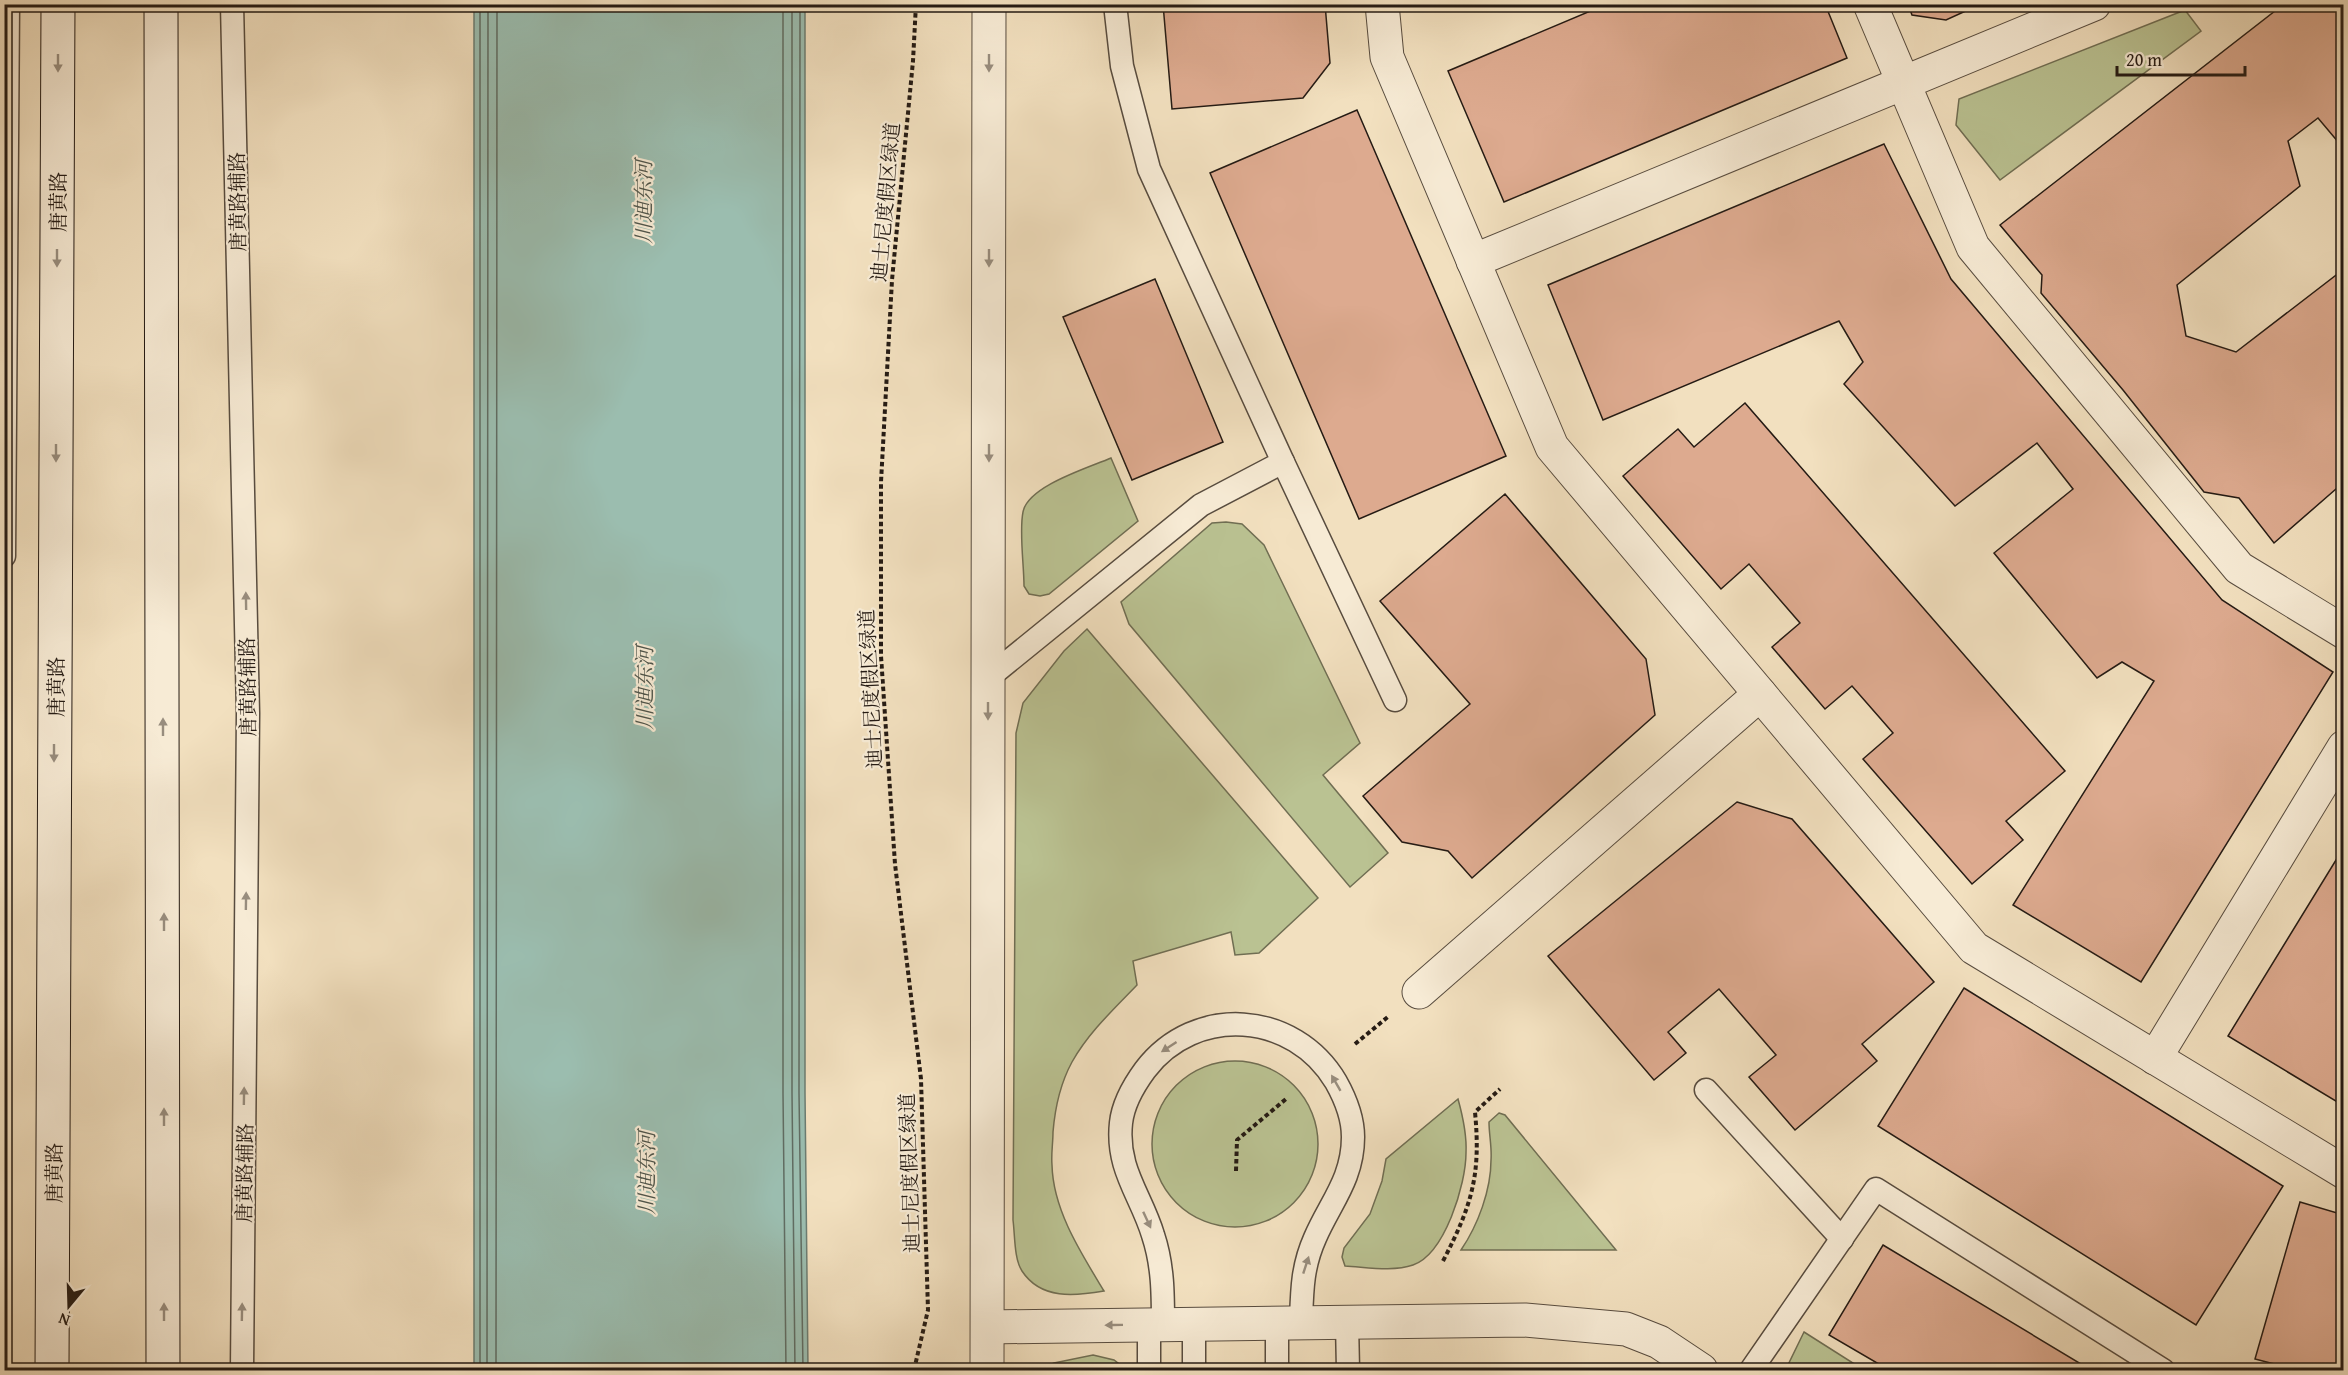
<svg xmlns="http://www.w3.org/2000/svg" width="2348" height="1375" viewBox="0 0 2348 1375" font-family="'Gentium Book Plus','Noto Serif SC',serif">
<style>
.green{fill:#bac292;stroke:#706e53;stroke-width:1.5}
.water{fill:#9bbdaf;stroke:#6c7c71;stroke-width:1.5}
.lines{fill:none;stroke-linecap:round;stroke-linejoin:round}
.shore{stroke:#606c62;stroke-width:1.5}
.building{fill:#ddaa8f;stroke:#251b14;stroke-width:1.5}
.service-casing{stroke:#584c3f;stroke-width:25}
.pedestrian-casing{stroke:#584c3f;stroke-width:35}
.minor-casing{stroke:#584c3f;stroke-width:35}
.secondary-casing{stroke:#251b14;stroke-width:35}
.path{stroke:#251b14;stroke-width:4;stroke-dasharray:4.5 3;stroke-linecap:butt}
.service{stroke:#f7ebd5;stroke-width:22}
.pedestrian{stroke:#f7ebd5;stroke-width:33}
.minor{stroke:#f7ebd5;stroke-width:33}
.secondary{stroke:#f7ebd5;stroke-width:33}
.oneway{fill:#988d7e}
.labels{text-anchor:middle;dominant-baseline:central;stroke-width:4.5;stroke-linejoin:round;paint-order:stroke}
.street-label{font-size:20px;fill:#251b14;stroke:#f7ebd5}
.water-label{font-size:21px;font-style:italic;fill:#4e544a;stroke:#f7ebd5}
</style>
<rect width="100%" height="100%" fill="#f2e0bf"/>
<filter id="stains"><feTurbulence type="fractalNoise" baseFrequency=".00333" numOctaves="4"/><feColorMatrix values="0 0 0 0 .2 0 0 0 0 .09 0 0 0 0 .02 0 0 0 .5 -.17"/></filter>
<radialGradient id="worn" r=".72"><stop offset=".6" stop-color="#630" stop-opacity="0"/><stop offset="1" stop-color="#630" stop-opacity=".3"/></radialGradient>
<!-- green -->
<g class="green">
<polygon points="2185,10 2201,31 2000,180 1956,125 1959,99"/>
<path d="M1111,458l27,63 -89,73 -9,2 -11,-2 -5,-8c0,-21 -5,-55 -1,-74 5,-26 65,-44 88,-54z"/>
<polygon points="1226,522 1242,524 1264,545 1360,743 1323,775 1388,853 1350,887 1129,624 1121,602 1212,523"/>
<path d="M1087,629l231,269 -59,55 -24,2 -4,-23 -98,29 4,24c-23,24 -48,47 -65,77 -12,22 -17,46 -19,70 0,11 -2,22 -1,33 1,45 29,88 52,126 -29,5 -63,9 -82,-20 -8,-12 -7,-36 -9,-51l3,-487 7,-30 41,-52z"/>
<circle cx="1235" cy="1144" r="83"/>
<path d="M1458,1099c5,18 9,35 8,54 0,31 -21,101 -53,112 -20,7 -47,2 -68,1l-3,-9 2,-9 26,-34 12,-33 4,-22z"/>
<path d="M1499,1113l6,2 111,135h-155c17,-25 30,-60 30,-90 1,-13 -2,-25 -2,-38z"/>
<polygon points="1804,1332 1864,1370 1788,1370 1786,1369"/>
<polygon points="1093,1355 1114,1360 1127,1370 1038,1370 1054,1363"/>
</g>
<!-- water -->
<polygon class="water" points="474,5 805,5 805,1093 808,1370 474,1370"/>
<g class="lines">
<!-- shore -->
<g class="shore">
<polyline points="783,4 783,1093 786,1370"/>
<polyline points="792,4 792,1093 795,1370"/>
<polyline points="800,4 799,1093 803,1370"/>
<polyline points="480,1370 480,4"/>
<polyline points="487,1370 488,4"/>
<polyline points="496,1370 497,4"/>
</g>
</g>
<!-- building -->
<g class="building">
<polygon points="1163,4 1325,4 1330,63 1303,98 1172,109"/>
<polygon points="1432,4 1477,4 1477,6 1433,10"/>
<polygon points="1607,4 1825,4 1847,58 1504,202 1448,71"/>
<polygon points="1908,4 1981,4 1946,20 1912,15"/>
<polygon points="2284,4 2344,4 2344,149 2318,118 2288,141 2300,186 2177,285 2186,336 2236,352 2344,269 2344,482 2274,543 2239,498 2204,492 2123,390 2041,293 2042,275 2000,225"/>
<polygon points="1357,110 1506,456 1359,519 1210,173"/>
<polygon points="1884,144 1951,279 2222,600 2333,672 2141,982 2013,905 2154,681 2122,662 2097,678 1994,553 2073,489 2037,443 1955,506 1844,384 1863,362 1839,321 1603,420 1548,285"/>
<polygon points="1155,279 1223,442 1132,480 1063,317"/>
<polygon points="1745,403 2065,771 2006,821 2023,840 1972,884 1863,759 1893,733 1852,686 1825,709 1772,647 1800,623 1749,564 1721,589 1623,476 1678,429 1694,447"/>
<polygon points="1505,494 1646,659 1655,715 1472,878 1448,851 1402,842 1363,796 1470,704 1380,601"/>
<polygon points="1737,802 1792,819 1934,982 1862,1044 1877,1061 1795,1130 1749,1077 1776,1055 1719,989 1668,1032 1686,1053 1654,1080 1548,956"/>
<polygon points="2344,847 2344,1106 2228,1036"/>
<polygon points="1964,988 2283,1186 2196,1325 1878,1126"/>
<polygon points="2300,1202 2344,1215 2344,1370 2297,1370 2255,1359"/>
<polygon points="1883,1245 2091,1370 1889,1370 1829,1335"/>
</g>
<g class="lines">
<defs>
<g id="service">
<polyline points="232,4 248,713 242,1370"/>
<polyline points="1283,462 1395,700"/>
<polyline points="4,556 8,4"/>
<polyline points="988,678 1201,505 1283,462 1149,169 1122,66 1115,4"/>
<polyline points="1706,1090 1842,1239"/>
<polyline points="1347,1322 1348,1370"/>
<polyline points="1194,1324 1194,1370"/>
<path d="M1163,1325c0,-31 0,-60 -10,-90 -12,-40 -37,-66 -32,-112 2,-19 13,-38 24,-53 50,-66 149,-59 191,12 9,16 17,36 17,55 0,42 -23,66 -38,101 -13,29 -13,53 -14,84"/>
<polyline points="1149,1370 1149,1325"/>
<polyline points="1277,1370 1277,1323"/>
<polyline points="1751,1370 1876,1189 2163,1370"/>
</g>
<g id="pedestrian">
<polyline points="1382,4 1387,57 1552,447 1974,948 2344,1172"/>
<polyline points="1870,4 1973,247 2239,568 2344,632"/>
<polyline points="1473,261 2094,4"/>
<polyline points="1419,992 1760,694"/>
<polyline points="2155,1058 2344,747"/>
</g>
<g id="minor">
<polyline points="988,1327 1525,1320 1626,1329 1659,1342 1701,1370"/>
<polyline points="987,1370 989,4"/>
</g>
<g id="secondary">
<polyline points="161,4 163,1370"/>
<polyline points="52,1370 58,4"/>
</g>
</defs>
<!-- service casing -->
<use href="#service" class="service-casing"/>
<!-- pedestrian casing -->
<use href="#pedestrian" class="pedestrian-casing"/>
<!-- minor casing -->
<use href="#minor" class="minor-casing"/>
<!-- secondary casing -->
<use href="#secondary" class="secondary-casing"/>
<!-- path -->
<g class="path">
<polyline points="1355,1044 1389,1016"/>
<polyline points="1236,1171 1237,1140 1286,1099"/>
<path d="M1443,1261c29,-56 38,-86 32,-149l25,-23"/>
<polyline points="914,1370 928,1310 921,1079 895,864 881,656 881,482 892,280 913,61 916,4"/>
</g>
<!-- service -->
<use href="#service" class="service"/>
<!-- pedestrian -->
<use href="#pedestrian" class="pedestrian"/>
<!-- minor -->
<use href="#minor" class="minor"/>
<!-- secondary -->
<use href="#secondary" class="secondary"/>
</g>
<!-- one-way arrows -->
<defs><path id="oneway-solid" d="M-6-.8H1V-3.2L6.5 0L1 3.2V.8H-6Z" transform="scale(1.5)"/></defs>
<g class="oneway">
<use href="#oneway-solid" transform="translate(58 63) rotate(90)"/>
<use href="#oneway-solid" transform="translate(989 63) rotate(90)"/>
<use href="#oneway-solid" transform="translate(57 258) rotate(90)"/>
<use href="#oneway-solid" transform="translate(989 258) rotate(90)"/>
<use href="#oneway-solid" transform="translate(56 453) rotate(90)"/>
<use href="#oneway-solid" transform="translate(989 453) rotate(90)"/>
<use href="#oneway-solid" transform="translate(246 601) rotate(-91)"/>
<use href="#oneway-solid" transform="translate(988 711) rotate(90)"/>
<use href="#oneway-solid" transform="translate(163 727) rotate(-90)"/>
<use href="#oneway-solid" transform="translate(54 753) rotate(90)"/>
<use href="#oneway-solid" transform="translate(246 901) rotate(-89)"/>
<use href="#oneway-solid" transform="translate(164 922) rotate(-90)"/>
<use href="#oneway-solid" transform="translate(1169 1047) rotate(147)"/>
<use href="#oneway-solid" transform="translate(1336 1083) rotate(-120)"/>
<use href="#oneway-solid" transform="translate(244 1096) rotate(-89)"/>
<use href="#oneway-solid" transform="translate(164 1117) rotate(-90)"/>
<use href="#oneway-solid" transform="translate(1147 1220) rotate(65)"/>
<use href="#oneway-solid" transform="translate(1306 1265) rotate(-72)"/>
<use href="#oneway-solid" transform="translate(164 1312) rotate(-90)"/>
<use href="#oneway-solid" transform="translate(242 1312) rotate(-89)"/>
<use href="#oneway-solid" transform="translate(1114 1325) rotate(179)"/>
</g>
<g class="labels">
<!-- street labels -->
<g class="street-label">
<text transform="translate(57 202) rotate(-90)">唐黄路</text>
<text transform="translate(237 202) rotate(-91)">唐黄路辅路</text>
<text transform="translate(885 202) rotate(-85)">迪士尼度假区绿道</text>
<text transform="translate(55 687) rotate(-90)">唐黄路</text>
<text transform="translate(247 687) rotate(-91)">唐黄路辅路</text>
<text transform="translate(870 689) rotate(-93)">迪士尼度假区绿道</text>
<text transform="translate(53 1173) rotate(-90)">唐黄路</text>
<text transform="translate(244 1173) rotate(-89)">唐黄路辅路</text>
<text transform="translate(909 1173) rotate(-92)">迪士尼度假区绿道</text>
</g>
<!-- water labels -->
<g class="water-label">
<text transform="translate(643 202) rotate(-90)">川迪东河</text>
<text transform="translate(644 688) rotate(-90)">川迪东河</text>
<text transform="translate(646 1173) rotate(-90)">川迪东河</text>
</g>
</g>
<!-- margin -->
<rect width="2348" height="1375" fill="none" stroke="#f2e0bf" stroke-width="24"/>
<rect x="6" y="6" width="2336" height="1363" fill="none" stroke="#251b14" stroke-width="3"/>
<rect x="12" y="12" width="2324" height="1351" fill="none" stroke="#251b14" stroke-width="1.5"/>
<!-- north arrow -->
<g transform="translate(69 1306) rotate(199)" stroke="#f7ebd5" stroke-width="4.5" paint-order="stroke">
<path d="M0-4.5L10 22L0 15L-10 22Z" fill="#251b14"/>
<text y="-9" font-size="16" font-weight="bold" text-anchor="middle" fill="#251b14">N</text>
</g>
<!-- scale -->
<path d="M2117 66v9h128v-9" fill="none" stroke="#251b14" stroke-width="3"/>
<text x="2126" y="66" font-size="18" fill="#251b14" stroke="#f7ebd5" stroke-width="4.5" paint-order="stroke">20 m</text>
<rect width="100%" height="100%" filter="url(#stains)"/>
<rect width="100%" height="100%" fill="url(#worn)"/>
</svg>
